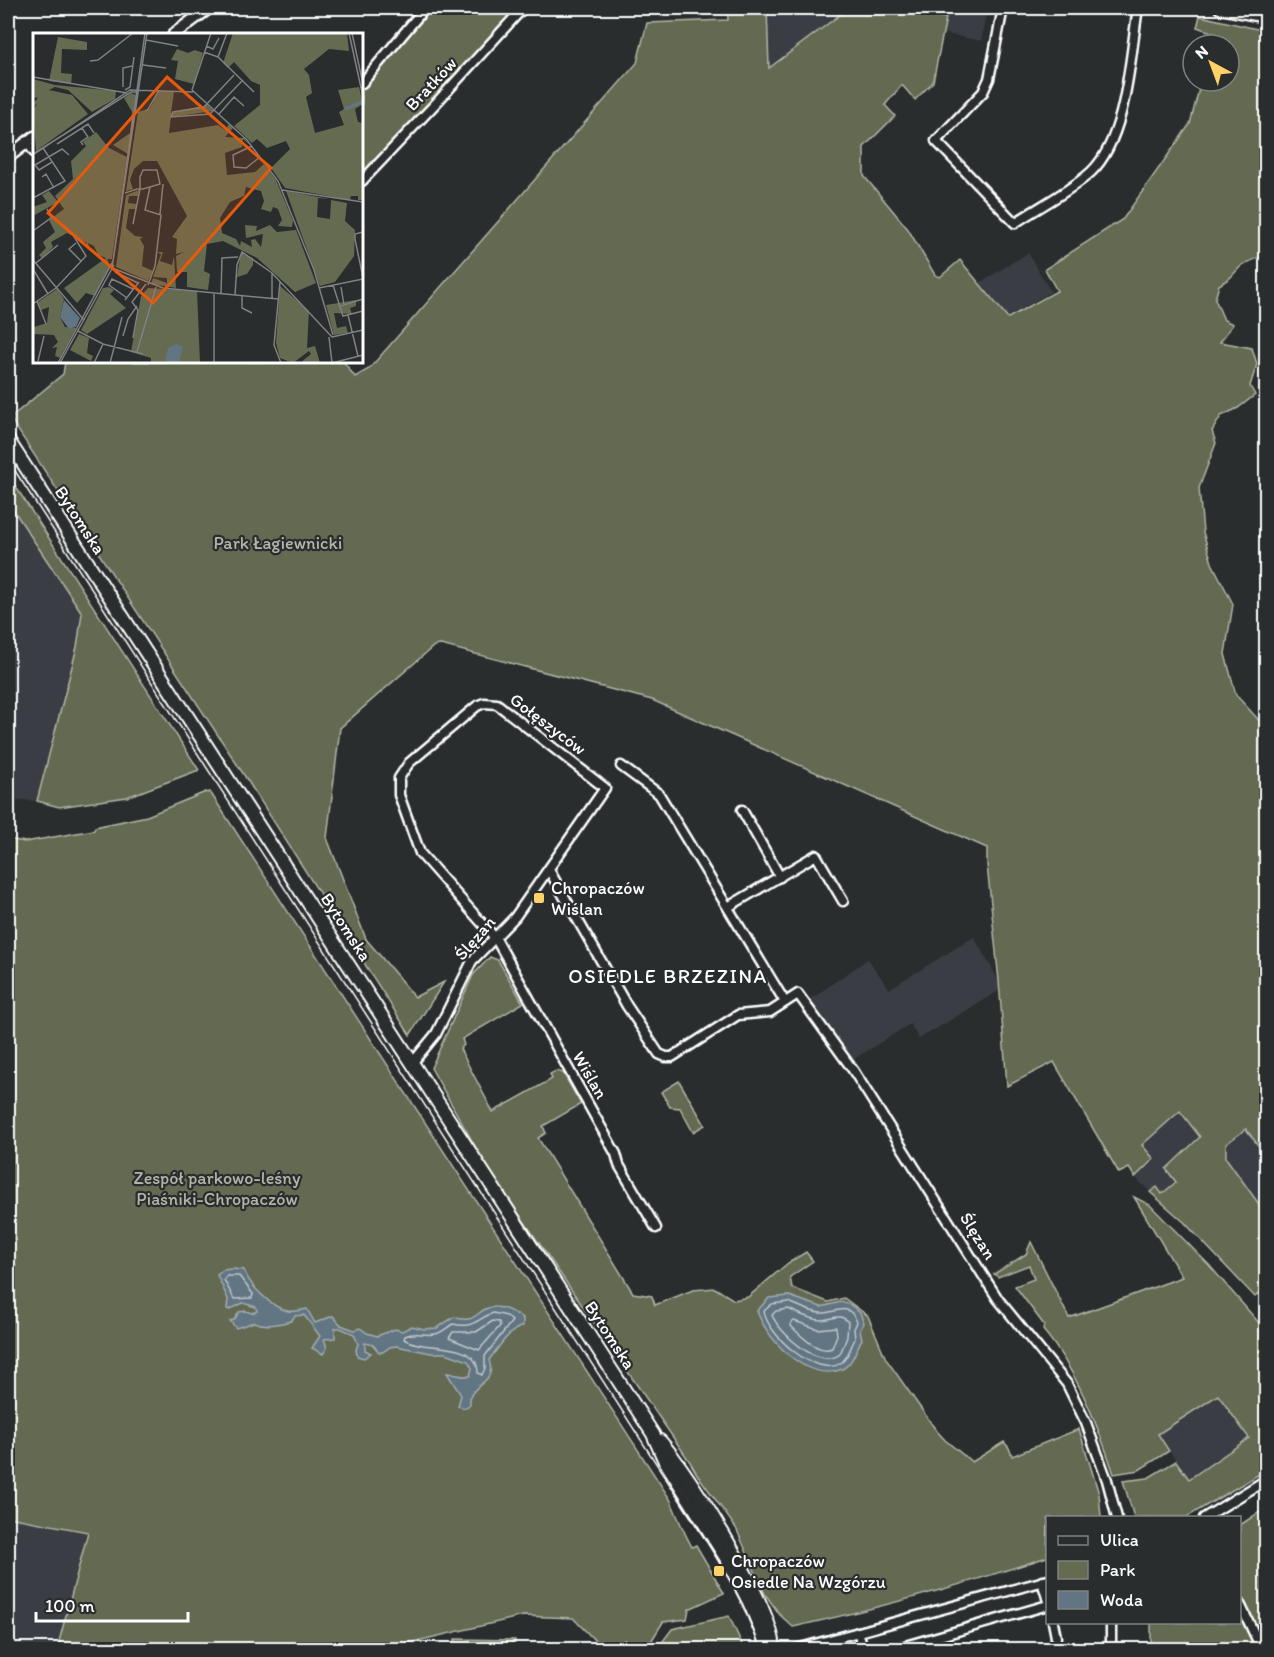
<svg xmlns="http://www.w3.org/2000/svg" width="1274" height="1657" viewBox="0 0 1274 1657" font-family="Itim,sans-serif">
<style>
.built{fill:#3b3e44}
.green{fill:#646b51;stroke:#b2b5a8;stroke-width:1.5}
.water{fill:#627582;stroke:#a1acb4;stroke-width:1.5}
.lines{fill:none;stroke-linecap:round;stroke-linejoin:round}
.shore{stroke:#c0c8cd;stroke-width:1.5}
.minor-casing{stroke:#fff;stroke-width:13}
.tertiary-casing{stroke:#fff;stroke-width:15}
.secondary-casing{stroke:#fff;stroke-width:16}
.minor{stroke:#2a2d2e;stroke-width:8}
.tertiary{stroke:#2a2d2e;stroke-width:10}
.secondary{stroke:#2a2d2e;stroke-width:12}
.tram{stroke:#fff;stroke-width:1.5}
.poi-dot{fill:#ffd166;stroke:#2a2d2e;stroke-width:2}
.labels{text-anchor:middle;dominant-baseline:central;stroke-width:4.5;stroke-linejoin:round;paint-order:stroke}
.street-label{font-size:18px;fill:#fff;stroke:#2a2d2e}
.park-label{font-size:18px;fill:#b2b5a8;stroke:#2a2d2e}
.poi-label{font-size:18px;fill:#fff;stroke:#2a2d2e;text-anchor:start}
.neighbourhood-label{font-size:20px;letter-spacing:1.5px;fill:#fff;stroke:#2a2d2e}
.inset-river{fill:none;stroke:#627582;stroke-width:3}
.inset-road{fill:none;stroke:#7f8182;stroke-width:1.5}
.view{fill:#e8590c;fill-opacity:0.15;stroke:#e8590c;stroke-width:3}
.inset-edge{fill:none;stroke:#fff;stroke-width:3}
</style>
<rect width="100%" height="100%" fill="#2a2d2e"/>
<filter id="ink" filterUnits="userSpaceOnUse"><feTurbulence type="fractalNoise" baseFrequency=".0167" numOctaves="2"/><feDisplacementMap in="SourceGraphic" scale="12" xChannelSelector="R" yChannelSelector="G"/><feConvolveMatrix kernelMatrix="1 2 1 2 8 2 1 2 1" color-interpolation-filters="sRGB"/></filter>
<g filter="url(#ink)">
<!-- built -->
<g class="built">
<polygon points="767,8 849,8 768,68"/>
<polygon points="900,8 987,8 981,41 943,33 946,18"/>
<polygon points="1028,253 1051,292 1006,317 979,283"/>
<polygon points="8,502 82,613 77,647 37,801 8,799"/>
<polygon points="974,937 999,981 1000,990 919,1039 910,1024 852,1060 808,1001 868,959 889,989"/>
<polygon points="1179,1110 1200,1137 1166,1169 1177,1182 1162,1194 1157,1187 1150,1192 1135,1177 1154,1159 1141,1145"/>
<polygon points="1246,1129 1266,1156 1266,1214 1226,1158 1226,1144"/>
<polygon points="1217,1394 1249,1438 1189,1479 1158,1434"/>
<polygon points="8,1517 88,1532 57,1649 8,1649"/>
</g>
<!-- green -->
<g class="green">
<polygon points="425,8 523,8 362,181 362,83"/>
<polygon points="727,8 767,8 769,68 849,8 900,8 946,18 933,82 915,100 902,85 885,105 895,116 864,147 864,176 908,229 935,275 940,277 960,260 1008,318 1057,291 1045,269 1123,219 1190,124 1201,81 1229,81 1229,45 1211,45 1214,33 1197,27 1200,16 1266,31 1266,254 1242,265 1230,278 1219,285 1215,299 1224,320 1233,324 1220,342 1252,348 1257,364 1250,386 1255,395 1238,408 1221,416 1212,431 1216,443 1199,488 1203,532 1212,563 1233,604 1225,654 1236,695 1266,728 1266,1156 1246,1129 1226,1144 1226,1158 1266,1214 1266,1286 1255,1297 1184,1222 1150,1192 1157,1187 1162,1194 1176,1182 1166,1169 1200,1137 1180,1111 1142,1145 1154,1159 1135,1177 1129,1168 1119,1173 1054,1062 1007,1086 999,981 987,865 987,848 652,700 441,645 434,646 340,728 327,838 366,939 415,997 444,982 410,1035 244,775 10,418 63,374 65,362 344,362 355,377 369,369 637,63 647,23 728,20"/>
<polygon points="8,473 14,484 199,770 127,797 59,807 37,801 77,647 82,613 8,502"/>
<path d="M206,792l1,1 3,-1 460,707c7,16 13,32 22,48l4,-2 28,48 -35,16 -2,10 -24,3 -16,26 -23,-8 -13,9h-8l-30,-31 -50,-2 -140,33h-326l31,-117 -80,-15v-678l17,3 69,-12 1,-3 52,-11z"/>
<path d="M490,957l8,3 25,43 -61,36 2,6 -4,4 33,63 59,-33 -2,-5 6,-3 7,2 18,31 -38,22 3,7 -8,5 95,155 19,3 3,9 38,-15 22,-2 19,12 14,-3 40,-34 18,-11 7,9 -23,16 2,11 36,14 16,-4 24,18 18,43 50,71 9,10 27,22 32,-20 5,6 3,8 67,-27 20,65 2,23 -53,1 -1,39c-83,28 -168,51 -254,70l-13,-12 -15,-21 -29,-66 -39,-54 -7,-12 -202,-293 -57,-101 42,-93z"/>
<polygon points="679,1081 705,1125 693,1132 680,1108 670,1107 661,1092"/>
<path d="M1134,1197l16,8 59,60 57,66v139l-79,47h-53l-11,-36 25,-3 28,-17 13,18 60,-41 -31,-43 -60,39 11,17 -30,19 -25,4c-16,-48 -38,-105 -71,-144l1,-5 -29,-39 19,-7 -5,-14 -31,12 -4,-3 32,-20 5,-12 38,76 113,-41z"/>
<polygon points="1266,1508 1266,1649 1151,1649 1151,1623 1240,1622 1240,1525"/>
<polygon points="729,1616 743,1646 751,1645 753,1649 657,1649 672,1629"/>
<polygon points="455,1639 515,1640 515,1649 454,1649"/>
</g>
<!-- water -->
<g class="water">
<path d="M232,1269l12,1c5,15 28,38 44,41 5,1 13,-1 19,-2l8,14 18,-7 8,9 13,5 6,-2 7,5 10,3 18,-7 7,2 10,-5 12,3 13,-1 17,-11c24,9 23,-11 41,-10 10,0 19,6 28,11v8c-14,4 -25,22 -34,34 7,21 -10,21 -18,35 -1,1 -1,9 -1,10l-6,3 -6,-2 3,-11 -14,-22c9,1 15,4 23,3l2,-8 -4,-7 -22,-8h-15l-35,-7 -6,1 -7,5h-4l-6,-7 -8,-2v7l6,3 -7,5 -7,-2 -1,-7 2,-5 -4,-10 -14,-6h-5v10l-11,1 3,9 -4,6 -11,-6 8,-12 -16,-21 -9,1 -4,5c-12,3 -25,6 -37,1l-18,6 -6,-7 4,-1 5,-8 7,-1 6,2 5,-2 -1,-4 -13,-4 -14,7 -2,-1 1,-10 -11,-24 6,-5z"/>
<path d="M789,1296l32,11 20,-5 10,3 9,8 4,10 -4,7 2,9c-6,10 -9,25 -20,30 -34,15 -75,-29 -85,-58l12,-13z"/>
</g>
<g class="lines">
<!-- shore -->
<g class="shore">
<polygon points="227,1276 239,1276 253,1294 252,1298 234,1299 224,1280"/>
<path d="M788,1302c10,3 21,10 32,11 15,1 29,-13 37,9l-3,7 1,10c-4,7 -7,19 -14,24 -24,16 -74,-28 -77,-52l8,-7z"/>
<path d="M788,1309c10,4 22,11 33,11 11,0 19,-8 27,2l-1,15 -7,17c-20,17 -61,-21 -68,-39l4,-4z"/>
<path d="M493,1313l14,3 5,5 -27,35v12l-3,7 -4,-2c0,-34 -54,-21 -74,-34l1,-3c11,-5 19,0 30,-2 7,-1 12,-7 18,-10 21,5 23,-5 40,-11z"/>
<polygon points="493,1321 499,1322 500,1326 479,1350 449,1338 453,1332 476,1332"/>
<path d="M794,1321l24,8 18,-2 1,8 -5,13c-14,6 -32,-13 -41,-22v-3z"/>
</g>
<defs>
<g id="minor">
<path d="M1003,8l-14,71 -6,13 -47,49 79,82c25,-17 54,-31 76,-51 36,-34 39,-116 47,-164"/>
<polyline points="362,83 425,8"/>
<polyline points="27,142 34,152"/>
<polyline points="362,181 437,102 523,8"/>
<polyline points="621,766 659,794 785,1002"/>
<polyline points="742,810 780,877"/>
<polyline points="549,870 627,1006 659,1054 666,1057 672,1057 738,1015 770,1012 798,994 853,1070 998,1299 1067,1384 1086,1423 1107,1480 1117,1518"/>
<polyline points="728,907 816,855 843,901"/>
<polyline points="413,1062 436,1034 472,961 515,917 605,788 497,704 484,703 477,706 409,763 399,778 399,795 420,853 496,939 616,1154 619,1165 656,1228"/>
<polyline points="1204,1518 1266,1480"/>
<polyline points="1042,1581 1048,1601"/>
<polyline points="1240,1604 1262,1650"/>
<polyline points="1053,1622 1056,1637 1054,1650"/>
<polyline points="1111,1622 1111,1650"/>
<polyline points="858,1632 864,1650"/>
<polyline points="793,1650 1048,1580"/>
<polyline points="891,1650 1048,1605"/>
</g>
<g id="tertiary">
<polyline points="1220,8 1266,17"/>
<polyline points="174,34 209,8"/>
<polyline points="8,157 34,137"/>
</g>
<g id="secondary">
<path d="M8,440c214,332 431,662 645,994l11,25 64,102 21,41 20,48"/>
<path d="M660,1441c29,32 114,168 114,209"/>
</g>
</defs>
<!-- minor casing -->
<use href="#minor" class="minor-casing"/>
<!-- tertiary casing -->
<use href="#tertiary" class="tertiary-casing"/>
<!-- secondary casing -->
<use href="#secondary" class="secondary-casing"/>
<!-- minor -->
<use href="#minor" class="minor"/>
<!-- tertiary -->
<use href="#tertiary" class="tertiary"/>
<!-- secondary -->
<use href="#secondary" class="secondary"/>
<!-- tram -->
<path class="tram" d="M8,460l695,1076c22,36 46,73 57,114"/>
</g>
</g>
<!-- markers -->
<g class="poi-dot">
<rect x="533" y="892" width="12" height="12" rx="3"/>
<rect x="713" y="1565" width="12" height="12" rx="3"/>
</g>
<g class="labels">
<!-- street labels -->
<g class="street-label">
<text transform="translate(431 84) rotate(-47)">Bratków</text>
<text transform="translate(80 520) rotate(57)">Bytomska</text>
<text transform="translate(548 724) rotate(37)">Gołęszyców</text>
<text transform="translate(346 927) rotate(57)">Bytomska</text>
<text transform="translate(475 938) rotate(-49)">Ślęzan</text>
<text transform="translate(590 1075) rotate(60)">Wiślan</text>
<text transform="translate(978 1236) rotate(58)">Ślęzan</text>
<text transform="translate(610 1335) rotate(57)">Bytomska</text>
</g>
<!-- park labels -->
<g class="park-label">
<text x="278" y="543">Park Łagiewnicki</text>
<text x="217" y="1178">Zespół parkowo-leśny<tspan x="217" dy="21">Piaśniki-Chropaczów</tspan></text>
</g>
<!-- poi labels -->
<g class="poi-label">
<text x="551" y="888">Chropaczów<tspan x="551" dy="21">Wiślan</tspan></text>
<text x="731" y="1561">Chropaczów<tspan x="731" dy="21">Osiedle Na Wzgórzu</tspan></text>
</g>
<!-- neighbourhood labels -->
<g class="neighbourhood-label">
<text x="668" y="976">OSIEDLE BRZEZINA</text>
</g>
</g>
<!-- overview -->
<g transform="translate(33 33)">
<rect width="330" height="330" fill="#2a2d2e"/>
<path d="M200,0h114l2,18 -20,-2 -25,20 5,6 3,18 -6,4 9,36 29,-8 -5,-13 5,-3 -6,-19 21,-3 4,17 -8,5 3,13 5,1v77h-5v-4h-7l-1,4 -65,-12 -14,-20 19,-19 -4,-8 -19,7 -10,-9 -5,4 -18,-17 26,-21v-20l-9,-4 -17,-19 -6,6 -5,-5zM25,4l29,5v8l-25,-1 -1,24 11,1 -1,10 -22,-3zM144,16l11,4 7,-3 8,3 -9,31 -19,-5 3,-18 -7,-1zM0,46l22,6 61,6 -1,8 -23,13 -24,-22 -13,-3 -6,3 23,5 16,19 -52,37 -3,-42 5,-6 -5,4v-4l5,-5 -5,-1zM126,57l15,2 -3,21 36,-8 7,6 -43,6 -2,16 49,-8 7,5 4,-6 4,4 -8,9 19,1 6,7 -7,-6 -1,8 -17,6 2,22 28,-3 9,-8 12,16 17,41 -1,6 -14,-1 4,-6 -4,-11 -5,-2 -2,5 -10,-3 3,-8 -3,-10 -15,-4 -2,9 -14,6 -10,16 2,15 14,6 4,7 1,-5 11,6 -1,-7 4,-1 6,8 2,-13 -17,4 -1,-13 12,1 -1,5 14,-6 7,7 19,-2 20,53 -21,9 -38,-34 -34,-17 -16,3 -3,27 6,3 -2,16 -21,-3v-15h-10l-1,-16 8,-4 -8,2 1,-15 -5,-2 15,-21 -30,-55h-14l-9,8 -4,11 3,9 -7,2 12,-79 12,-4zM98,60l5,2 -8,59 -15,-9 17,-12 2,-21 -8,-14zM63,99l13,16 18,9 -15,102h-5l3,8 -15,29 -9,-3 -9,10 -13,-15 42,-30 -8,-3 -4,-9 -6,-3 2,7 -5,-4 2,-3 -20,-10 -16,9 2,5 -11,11 -3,-3 7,-7 -3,-6 12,-10 -6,-12 15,-11 -9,-13 18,-17 -2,-18 15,-15 -3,-4zM106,157l-1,6h-9l-1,7 8,1v5h-7l-3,19 9,8 8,1 -3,2 4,7 -2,20 11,5 -5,10 -32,-14 10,-72zM16,158l9,11 -25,14v-9l14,-5 -5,-7zM253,158l43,8 -11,-1 -1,19 13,2 1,-19 16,3 -2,18 10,9 -1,26 -19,26 -15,4zM124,219h6l-3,9 12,4 2,-9 2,32 -25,-4 2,-6 14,5v-5l-14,-1 8,-23zM208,220l12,5v7l-6,9 -10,3zM247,253l29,25 -2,37 8,-2 5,17h-20l11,-9 -2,-3 -16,12 -13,-5 -4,-15zM76,254l5,3 -4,4 16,14 -39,26 -6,-4 22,-42zM115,255l49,3 3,72h-49v-5l-20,-6 10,-56zM24,256l7,10 -4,18 5,10 11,1 -16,30 -5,-2 2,-9 -5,1 6,-6 -4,-7 -21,-1 1,-7 13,-4 2,-16 -8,3 -3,-8zM323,267v6l-6,2 2,6 -18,-1 3,15 9,-2 2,7 -14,2 -8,-30zM46,301l10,4 -2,15 6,3 -2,5 -21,-11z" fill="#646b51"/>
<path d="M31,267l16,18 -4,9 -7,2 -9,-12zM143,311l7,3 -4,16h-14l3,-15z" fill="#627582"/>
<path class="inset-river" d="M312,76l17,-7"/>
<path class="inset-road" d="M316,0l14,64M319,0l11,51M113,7l32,6M173,13l7,3 6,-11M171,19l14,5 36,35M185,24l9,-24M57,28l8,-1 35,-27M110,32l23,3M201,42l-30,32 -31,5 -2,5 39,-3 32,-33M0,44l94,16M90,54v-19l9,-2M92,57l5,-3 4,-30M159,57l55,50 31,41 36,89 19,65M159,57l19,-57M114,78l12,-21M186,81l15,-17 10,9M49,95l6,9 -7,5 2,3M24,111l31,-20 6,9M219,113l-19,9 1,12 12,1 14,-11M0,121l98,-62h5l1,6M0,122l97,-65 63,2M19,129l-13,8 -4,-5 27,-16 7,6M9,144l4,-3 8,14M249,157l81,12M92,160l12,-4h6l17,-5 -3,-14h-14l-3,7v12l-7,35M0,165l32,-17 -22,-33M127,181l3,-30M0,198l19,-14 -5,-8M330,199l-8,2v5l8,39M43,210l-7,6 12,12M0,227l51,60M3,230l22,-18M79,235l51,20 115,11M79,235l35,-235M0,236l15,25M82,239l23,11M247,249l-6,63 7,18M115,252l7,-19 6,-51 -16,-5 5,-23M300,252l10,31 20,-5M308,254l3,18M286,255l44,-9M181,260v70M188,260l1,-35 16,-1M202,262l2,-30 5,-13 30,21 60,64M209,263v12l10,5M94,265l-18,-13 3,-6 21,10M239,265v-25M92,267l14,-18M4,268l9,23M0,271l23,-16 30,-32 -13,-21M307,273l23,-7M315,282l10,41M45,298l25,13 40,10M90,303l5,-17 9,-13M296,304l3,26 31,-8M299,304l31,-7M100,305l5,-28 -6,-8 14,-18M104,319l19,-65M5,328l6,-25M25,330l55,-102 32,-228M27,330l54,-98M61,330l9,-19M77,330l12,-46"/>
<path class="view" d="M134,44l104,91 -118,135 -105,-90z"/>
<rect width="330" height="330" class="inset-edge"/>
</g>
<!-- margin -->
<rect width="1274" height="1657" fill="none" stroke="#2a2d2e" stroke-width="30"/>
<rect x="15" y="15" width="1244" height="1627" fill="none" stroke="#fff" stroke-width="2" filter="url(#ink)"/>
<!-- legend -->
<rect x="1046" y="1516" width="195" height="108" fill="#2a2d2e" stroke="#7f8182" stroke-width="1.5"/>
<rect x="1058" y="1536" width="30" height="9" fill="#2a2d2e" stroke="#7f8182" stroke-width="1.5"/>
<text x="1100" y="1546" font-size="18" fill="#ffffff">Ulica</text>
<rect x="1058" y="1561" width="30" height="18" fill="#646b51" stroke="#7f8182" stroke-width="1.5"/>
<text x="1100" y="1576" font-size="18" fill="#ffffff">Park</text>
<rect x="1058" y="1591" width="30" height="18" fill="#627582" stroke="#7f8182" stroke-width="1.5"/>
<text x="1100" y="1606" font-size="18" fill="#ffffff">Woda</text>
<!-- north arrow -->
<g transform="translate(1211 63) rotate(319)"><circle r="28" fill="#2a2d2e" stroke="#7f8182" stroke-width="1.5"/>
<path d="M0-4.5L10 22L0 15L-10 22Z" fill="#ffd166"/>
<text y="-9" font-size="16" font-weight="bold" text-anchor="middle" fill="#ffffff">N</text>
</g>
<!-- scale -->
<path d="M36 1612v9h152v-9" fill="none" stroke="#ffffff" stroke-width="3"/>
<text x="45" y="1612" font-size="18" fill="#ffffff" stroke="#2a2d2e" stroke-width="4.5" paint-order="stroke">100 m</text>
</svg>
